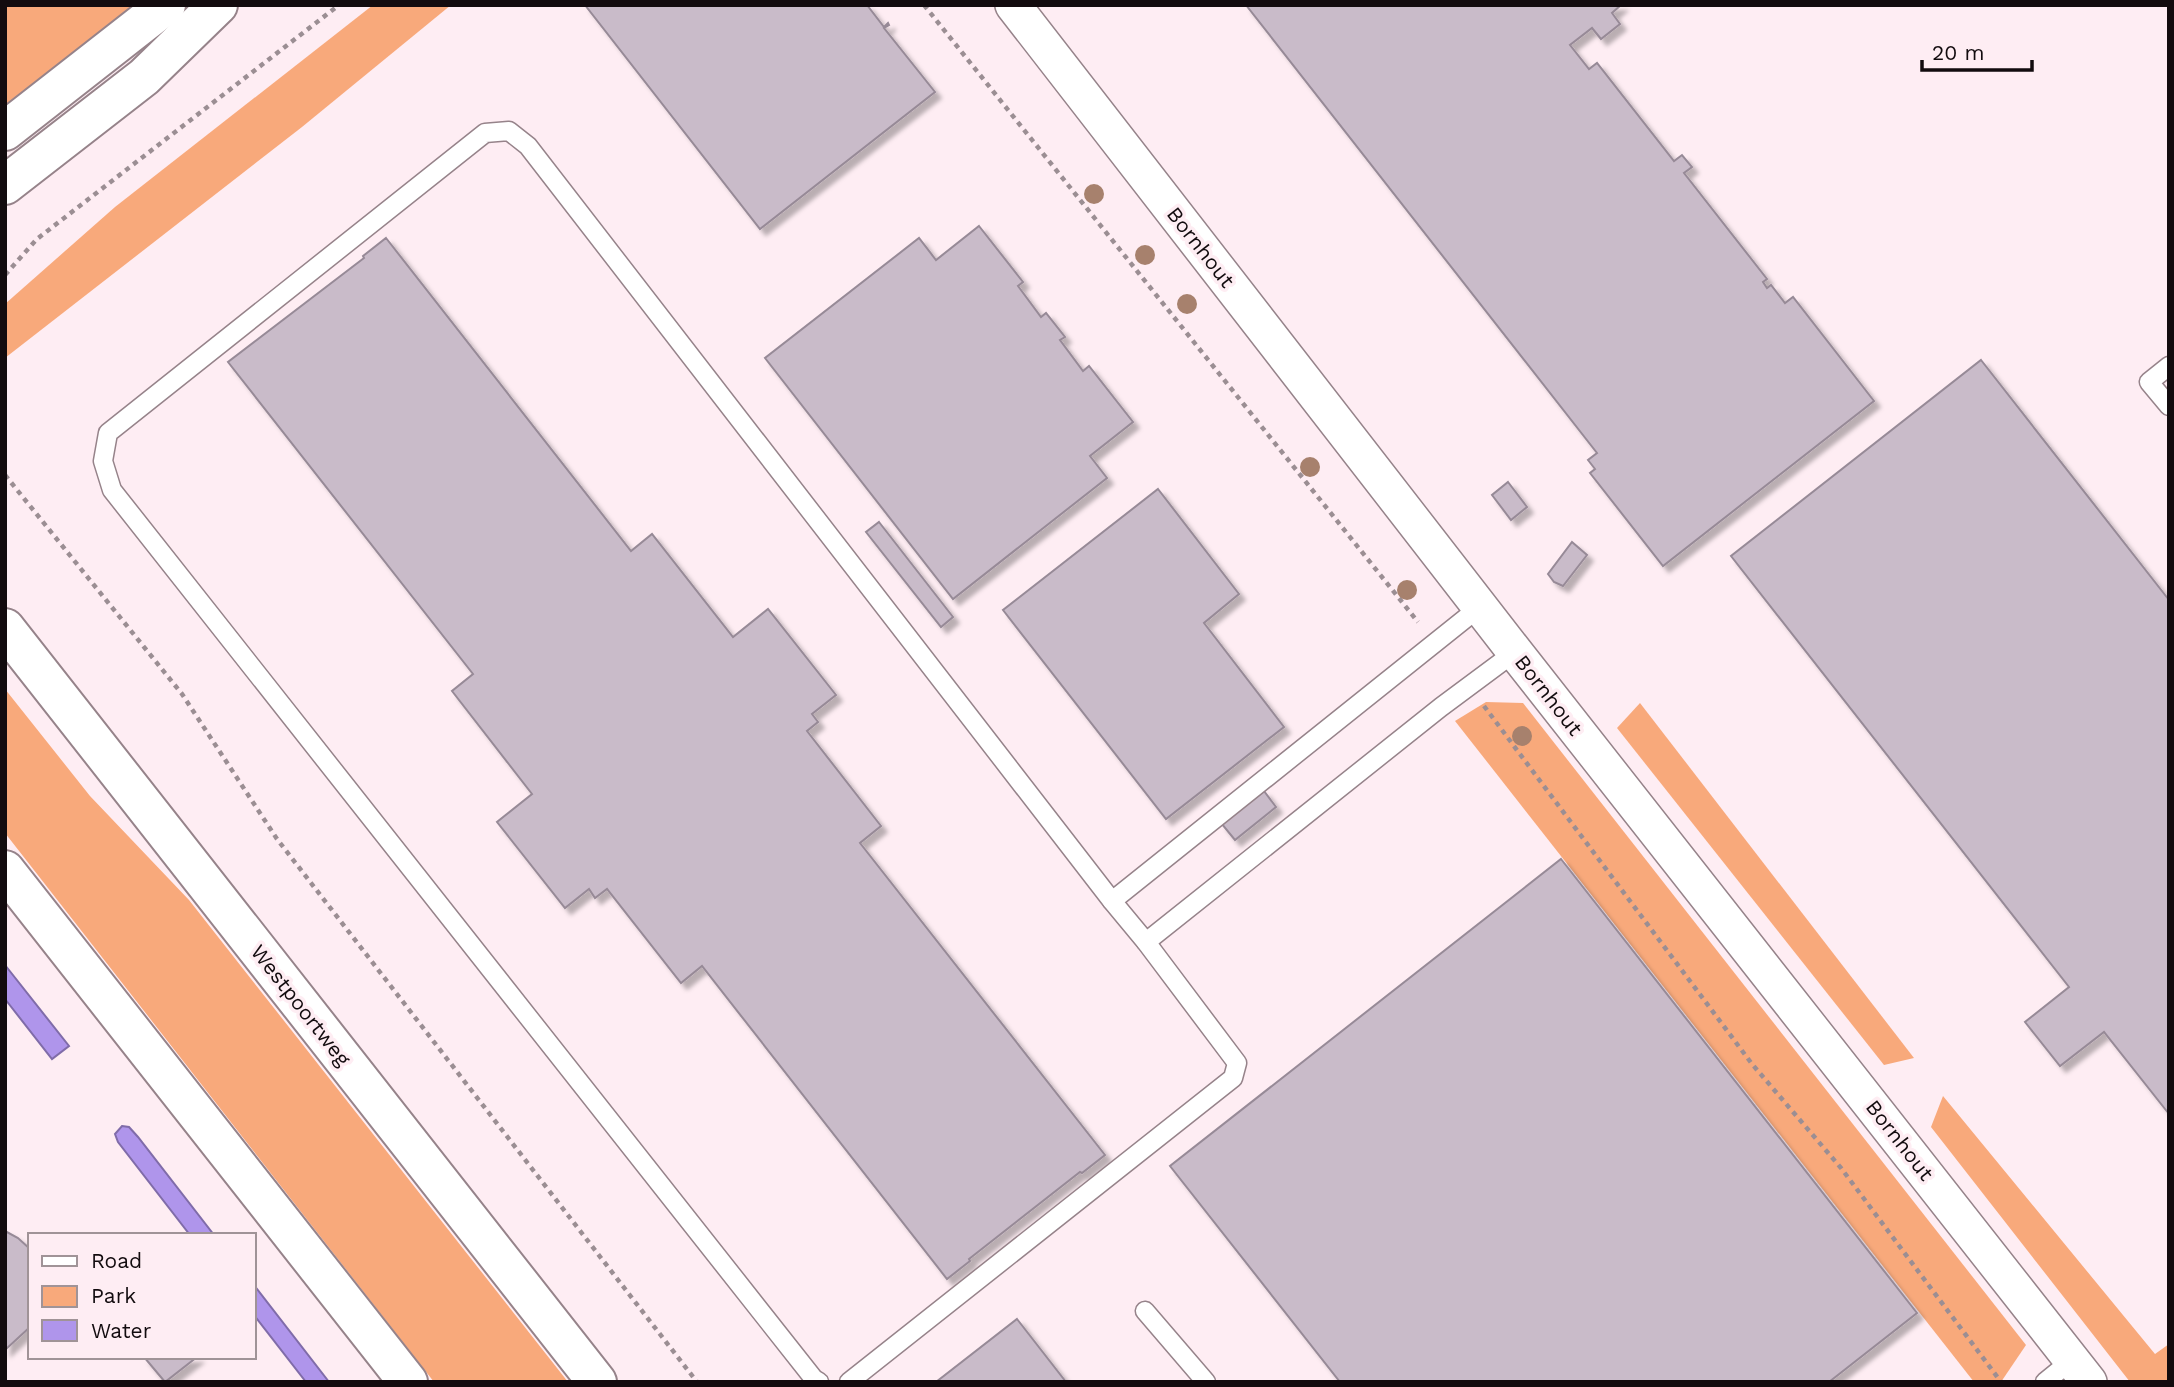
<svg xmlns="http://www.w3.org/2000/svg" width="2174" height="1387" viewBox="0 0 2174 1387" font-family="'Work Sans',sans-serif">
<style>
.green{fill:#f8a97b}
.water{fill:#af95eb;stroke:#806ca9;stroke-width:2}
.building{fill:#c9bbc9;stroke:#978a97;stroke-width:2;filter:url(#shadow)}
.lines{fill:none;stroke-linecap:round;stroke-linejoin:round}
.lane-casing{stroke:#96838a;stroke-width:21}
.street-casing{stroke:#96838a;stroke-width:38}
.secondary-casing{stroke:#96838a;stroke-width:42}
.path{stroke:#9b8e93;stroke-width:4.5;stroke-dasharray:5 5;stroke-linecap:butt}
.lane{stroke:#fff;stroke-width:18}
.street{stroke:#fff;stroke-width:35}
.secondary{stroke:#fff;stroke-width:38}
.tree{fill:#a7816d}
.labels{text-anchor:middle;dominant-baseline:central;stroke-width:7;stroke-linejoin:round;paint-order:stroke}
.street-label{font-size:21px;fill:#120b0e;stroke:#feedf3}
</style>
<defs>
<filter id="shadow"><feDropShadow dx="6" dy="6" stdDeviation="2" flood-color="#0004"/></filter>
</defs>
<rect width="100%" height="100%" fill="#feedf3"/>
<!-- green -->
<g class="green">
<polygon points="5,5 135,5 5,106"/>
<polygon points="373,5 451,5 302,127 5,358 5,304 115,207"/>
<polygon points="5,689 90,796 189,900 568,1382 434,1382 5,833"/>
<polygon points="1486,702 1523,703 2026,1345 2001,1382 1974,1382 1455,721"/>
<polygon points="1640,703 1914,1058 1884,1065 1617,728"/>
<polygon points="1943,1096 2155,1354 2169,1344 2169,1382 2130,1382 1931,1127"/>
</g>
<!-- water -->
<g class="water">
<polygon points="5,965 69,1046 52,1059 5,999"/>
<polygon points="122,1126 129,1127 138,1137 214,1235 190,1235 118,1142 115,1134"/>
<polygon points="254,1285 329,1382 306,1382 254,1315"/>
</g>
<!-- building -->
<g class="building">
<polygon points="585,5 867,5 884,27 888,23 889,25 884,28 935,92 760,229"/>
<polygon points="1246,5 1621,5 1612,13 1620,24 1601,39 1592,28 1570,45 1589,69 1597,63 1674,161 1682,155 1692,167 1684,173 1767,279 1763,282 1767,288 1771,285 1785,303 1793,297 1874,401 1663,566 1590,473 1595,469 1588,460 1597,453"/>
<polygon points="979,226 1023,282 1018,286 1041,317 1046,313 1065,337 1060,340 1083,371 1089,366 1133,422 1090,456 1107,478 953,599 765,358 919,238 936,260"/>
<polygon points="386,238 631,551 652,534 733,637 768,609 836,695 812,714 818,722 807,731 881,826 860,843 1105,1155 1082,1173 1080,1172 969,1259 970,1261 947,1279 702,966 681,983 607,889 595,898 589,889 565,908 497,822 532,794 452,691 473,674 228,362 364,258 363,256"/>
<polygon points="1981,360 2169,600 2169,1114 2104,1032 2060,1066 2025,1022 2069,987 1731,556"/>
<polygon points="1508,482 1527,507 1511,520 1492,495"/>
<polygon points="1158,489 1239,594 1204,623 1284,727 1166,819 1003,610"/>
<polygon points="879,522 953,617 941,627 866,532"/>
<polygon points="1572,542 1587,555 1563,586 1554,582 1548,574"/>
<polygon points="1264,791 1276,807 1235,840 1221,823"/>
<polygon points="1561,859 1917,1313 1829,1382 1340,1382 1170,1166"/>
<polygon points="5,1231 18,1238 30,1249 30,1327 5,1350"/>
<polygon points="1017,1319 1066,1382 936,1382"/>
<polygon points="144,1357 197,1357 165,1382"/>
</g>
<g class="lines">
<defs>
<g id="lane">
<polyline points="2169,366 2149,382 2169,406"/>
<polyline points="1112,901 1481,606"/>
<polyline points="1146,942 1441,707 1515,652"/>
<polyline points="1145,1311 1206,1382"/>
<polyline points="819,1382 814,1379 112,490 103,461 108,433 485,133 509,131 528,146 1112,901 1146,942 1237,1063 1233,1078 849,1382"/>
<polyline points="2045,1382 2072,1360"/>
</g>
<polyline id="street" points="1013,5 1515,652 2089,1382"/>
<g id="secondary">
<polyline points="5,131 166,5"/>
<polyline points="5,185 144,77 218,5"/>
<polyline points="5,628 597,1382"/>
<polyline points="5,870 408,1382"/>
</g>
</defs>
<!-- lane casing -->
<use href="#lane" class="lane-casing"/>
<!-- street casing -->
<use href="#street" class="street-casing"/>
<!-- secondary casing -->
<use href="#secondary" class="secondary-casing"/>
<!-- path -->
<g class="path">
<polyline points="924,5 1418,622"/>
<polyline points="5,275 37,239 339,5"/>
<polyline points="5,475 182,694 277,839 697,1382"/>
<polyline points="1484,706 1752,1064 1841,1168 2001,1382"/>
</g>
<!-- lane -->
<use href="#lane" class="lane"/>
<!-- street -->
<use href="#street" class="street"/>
<!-- secondary -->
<use href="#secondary" class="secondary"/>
</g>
<!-- trees -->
<g class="tree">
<circle cx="1094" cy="194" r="10"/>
<circle cx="1145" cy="255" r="10"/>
<circle cx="1187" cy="304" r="10"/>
<circle cx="1310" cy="467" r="10"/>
<circle cx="1407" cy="590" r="10"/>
<circle cx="1522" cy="736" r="10"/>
</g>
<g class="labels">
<!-- street labels -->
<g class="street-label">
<text transform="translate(1201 247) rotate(52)">Bornhout</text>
<text transform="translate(1549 695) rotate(52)">Bornhout</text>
<text transform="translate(301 1005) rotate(52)">Westpoortweg</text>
<text transform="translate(1900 1140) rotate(52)">Bornhout</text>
</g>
</g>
<!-- border -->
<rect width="2174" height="1387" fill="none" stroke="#120b0e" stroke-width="14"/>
<!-- legend -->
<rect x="28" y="1233" width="228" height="126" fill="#feedf3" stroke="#a09397" stroke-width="2"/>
<rect x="42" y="1256" width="35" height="10" fill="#ffffff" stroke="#a09397" stroke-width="2"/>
<text x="91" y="1268" font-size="21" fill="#120b0e">Road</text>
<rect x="42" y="1286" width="35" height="21" fill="#f8a97b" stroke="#a09397" stroke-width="2"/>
<text x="91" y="1303" font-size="21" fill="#120b0e">Park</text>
<rect x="42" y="1320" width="35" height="21" fill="#af95eb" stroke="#a09397" stroke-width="2"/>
<text x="91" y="1338" font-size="21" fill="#120b0e">Water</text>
<!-- scale -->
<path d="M1922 60v10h110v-10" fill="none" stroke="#120b0e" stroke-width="3.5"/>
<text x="1932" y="60" font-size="21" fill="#120b0e" stroke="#feedf3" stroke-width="5" paint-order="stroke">20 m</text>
</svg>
